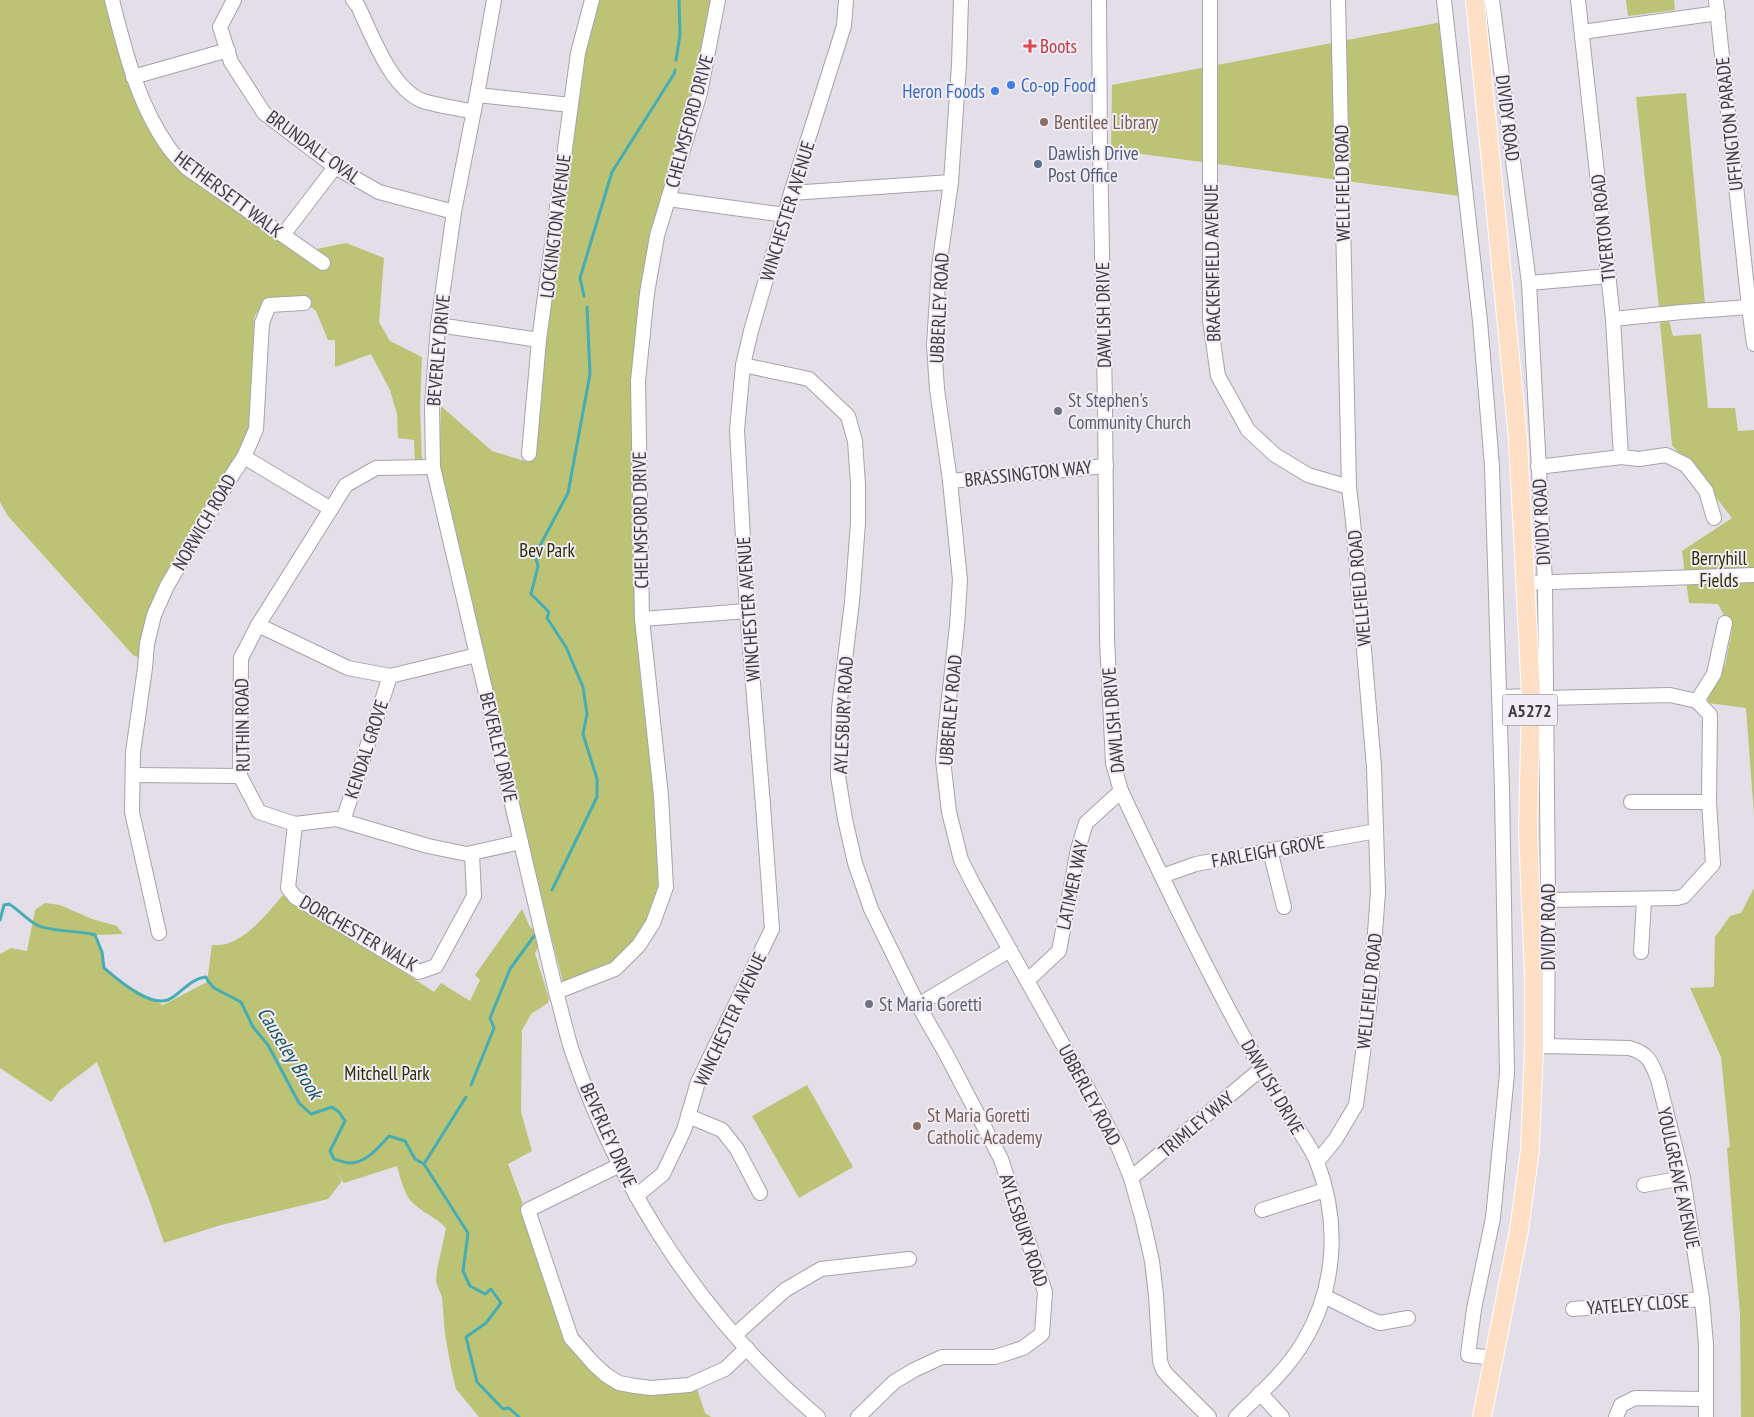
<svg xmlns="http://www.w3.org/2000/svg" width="1754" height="1417" viewBox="0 0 1754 1417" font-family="'PT Sans Narrow',sans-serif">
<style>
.green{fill:#bcc374}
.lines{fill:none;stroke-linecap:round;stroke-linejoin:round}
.stream{stroke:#46adb4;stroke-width:3}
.minor-casing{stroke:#a7a2ab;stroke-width:16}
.major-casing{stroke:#fff;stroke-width:20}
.minor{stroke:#fff;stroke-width:14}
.major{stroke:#fedec4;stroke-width:18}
.health-dot{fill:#e0444e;stroke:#f0ebf4;stroke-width:2}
.shop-dot{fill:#3f7fe0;stroke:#f0ebf4;stroke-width:2}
.education-dot{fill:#8d6e63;stroke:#f0ebf4;stroke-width:2}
.service-dot{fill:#5c6f8a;stroke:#f0ebf4;stroke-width:2}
.worship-dot{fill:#6b7280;stroke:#f0ebf4;stroke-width:2}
.labels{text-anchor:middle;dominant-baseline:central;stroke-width:4;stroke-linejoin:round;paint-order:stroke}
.shield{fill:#f0ebf4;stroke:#737076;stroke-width:1}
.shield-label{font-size:18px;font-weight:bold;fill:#3e3c40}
.health-label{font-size:19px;fill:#be3a42;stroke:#f0ebf4;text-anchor:start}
.shop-label{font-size:19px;fill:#366cbe;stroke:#f0ebf4;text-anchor:start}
.street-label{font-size:19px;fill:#3e3c40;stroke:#f0ebf4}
.education-label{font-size:19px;fill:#785e54;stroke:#f0ebf4;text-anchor:start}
.service-label{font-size:19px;fill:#4e5e75;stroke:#f0ebf4;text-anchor:start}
.worship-label{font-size:19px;fill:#5b616d;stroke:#f0ebf4;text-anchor:start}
.park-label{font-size:19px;fill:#2c2e03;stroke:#f0ebf4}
.water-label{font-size:20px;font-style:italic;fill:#165457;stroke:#f0ebf4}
</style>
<rect width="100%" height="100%" fill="#e3dee7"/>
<!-- green -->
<g class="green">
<polygon points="0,0 107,0 127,82 148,124 171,163 297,253 346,243 384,258 379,322 390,341 422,357 420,408 422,460 415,463 414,440 398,438 397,414 390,390 371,354 335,367 335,340 328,340 316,311 304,302 267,303 257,312 254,318 251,404 249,429 238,456 167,575 140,658 133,655 8,516 0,502"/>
<polygon points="593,0 714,0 690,112 649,234 648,261 637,320 632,374 632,468 639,664 662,865 653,911 633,944 609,965 563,982 505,755 439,466 441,406 492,451 528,462 534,457 539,383 567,151"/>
<polygon points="1626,0 1674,0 1675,10 1628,16"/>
<polygon points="1442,22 1460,196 1111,150 1112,85"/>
<polygon points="1686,93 1705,304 1659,307 1636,97"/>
<polygon points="1669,321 1673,336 1701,334 1708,408 1735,408 1738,431 1754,430 1754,815 1746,708 1708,703 1708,689 1725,665 1732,630 1718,604 1689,603 1682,551 1732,518 1705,483 1672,445 1660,323"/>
<polygon points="1754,888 1754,1417 1741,1417 1740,1315 1727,1148 1730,1147 1721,1057 1690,988 1714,987 1715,937 1730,916 1741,913"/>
<path d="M287,895l147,97 7,-9 29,18 10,-21 -5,-5 47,-66 8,18 5,4 5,14 -5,8 14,46 -1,4 -17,11 -9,16 -1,82 11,39 -24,13 16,43 37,119 50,57 85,3 9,27 6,4h-232l-23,-28 -5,-21 -6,-34 -3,-37 -6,-15 1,-12 9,-42c-10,-11 -23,-15 -33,-25 -8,-6 -13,-27 -16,-37l-53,17 -10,-15 8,13 -14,18 -107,26 -57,18 -13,-38 -54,-143 -37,28 -9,12 -51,-34v-114l11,-6 16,3 8,-41 10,-7 15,2 32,14 25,7 6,8 -27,1 6,17 2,16 12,11 47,26 44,-23 5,-37c28,4 54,-30 70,-49z"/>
<polygon points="807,1085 853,1167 799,1198 752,1116"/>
</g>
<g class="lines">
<!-- stream -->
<g class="stream">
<polyline points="676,60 680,35 679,0"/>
<polyline points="584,296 580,278 612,172 674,74 675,70"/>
<polyline points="552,890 597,797 597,779 583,734 587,714 583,687 566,647 547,618 549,612 531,594 538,566 535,555 568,493 590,374 587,307"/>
<path d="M0,920l4,-15 5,-1c10,6 18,16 28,21 13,7 41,5 58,10l7,17 2,16c14,12 50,44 69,29 10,-7 20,-19 33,-20l2,4 6,7 27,14 12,25 15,18 31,58 12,11 21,-7 7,5 6,9 -15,30 4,8c5,1 10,4 16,4 16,0 29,-16 39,-27l16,5 10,18 9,5 44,69 -5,38 7,15 15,8 6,-5 10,14 -15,20 -20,14 11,45 26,27 6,-1 10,9"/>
<polyline points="471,1085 494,1028 490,1018 510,969 534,936"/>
<polyline points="424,1164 466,1097"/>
</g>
<defs>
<g id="minor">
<path d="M112,0c13,51 26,105 57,148 5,7 12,14 18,20l136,95"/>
<polyline points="234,0 220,27 231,62 264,113 335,167 379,192 454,212"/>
<path d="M353,0l5,6c14,29 33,83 65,95 16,5 34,7 50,11"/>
<path d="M494,0l-17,95 -23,117 -16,113 -6,81 1,61 123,525c6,20 10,42 17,62 48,140 132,268 245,363"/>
<polyline points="961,0 959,65 951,182 939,267 934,345 937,389 950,481 960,580 957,626 946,725 943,760 949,812 961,860 973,884 1095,1102 1118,1146 1131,1178 1143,1221 1152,1261 1156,1295 1160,1361 1163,1370 1169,1377 1209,1417"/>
<path d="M1099,0l1,150 5,253 2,236 6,124 8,28c37,78 75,158 116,234 17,31 35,62 53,92 9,14 21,30 27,45 23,60 19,125 -13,179 -17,29 -44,53 -68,76"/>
<polyline points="1210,0 1210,320 1218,376 1248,430 1275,455 1308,475 1349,487"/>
<polyline points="1444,0 1480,321 1492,466 1502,790 1507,1074 1493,1218 1474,1309 1468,1355 1494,1358"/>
<polyline points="1492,0 1529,283 1545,582 1548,900 1547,1046"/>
<polyline points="1578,0 1613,319 1621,457"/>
<polyline points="1716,0 1749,307 1754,344"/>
<polyline points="1582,32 1718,13"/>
<polyline points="133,77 228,50"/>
<polyline points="477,95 571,105"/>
<polyline points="791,193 951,182"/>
<polyline points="668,199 785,215"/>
<polyline points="283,235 335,167"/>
<polyline points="1529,283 1609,276"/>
<polyline points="1613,319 1682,312 1749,307"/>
<polyline points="438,325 539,340"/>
<polyline points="743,365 809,379 848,416 855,441 858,484 858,523 852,602 839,708 838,776 845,819 855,863 871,909 918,1005 945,1052 1001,1159 1045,1292 1042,1334 1023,1348 995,1357 942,1357 914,1370 894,1382 858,1417"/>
<polyline points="529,454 539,340 578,53 592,0"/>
<polyline points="244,457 331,509"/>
<polyline points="433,467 376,468 346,485 258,625 241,658 240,776 259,812 295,824 336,819 428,846 467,854 521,842"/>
<polyline points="1538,467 1621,457 1639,459 1666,455 1686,465 1706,491 1714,518"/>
<polyline points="950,481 1106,466"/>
<polyline points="1524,583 1754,575"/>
<polyline points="642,619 747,611"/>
<polyline points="258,625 348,668 390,676 477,655"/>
<polyline points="1500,697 1531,696"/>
<polyline points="1546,698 1670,695 1697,701 1710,715 1709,802 1713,864 1684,896 1677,898 1548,900"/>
<polyline points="1697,701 1714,674 1725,623"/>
<polyline points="133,775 240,776"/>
<polyline points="1631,802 1709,802"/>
<polyline points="343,821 390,676"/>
<polyline points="295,824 288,888 295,897 419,972 436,966 474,896 472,854"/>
<polyline points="1270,850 1284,907"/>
<polyline points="1162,876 1196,864 1376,831"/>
<polyline points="159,933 132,812 133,752 145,668 147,644 154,615 167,586 234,472 244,457 256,429 262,323 269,305 304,303"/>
<polyline points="1641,952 1644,900"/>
<polyline points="1028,980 1059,951 1078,849 1086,823 1121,791"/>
<polyline points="556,992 615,969 639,945 653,923 666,887 661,796 642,619 638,381 647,293 657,236 700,93 718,0"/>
<polyline points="918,1005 1010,950"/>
<path d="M1537,1047l10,-1 82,2c19,5 22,13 29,31l25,99 19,121 4,45v73"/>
<polyline points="688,1116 722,1130 737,1149 760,1193"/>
<polyline points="1317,1162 1335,1140 1356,1105 1370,1000 1378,892 1374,767 1353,521 1349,487 1338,0"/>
<polyline points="620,1165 528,1210 571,1338 593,1363 606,1375 619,1383 635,1386 651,1388 689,1385 725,1369 747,1348"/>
<polyline points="1131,1178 1261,1069"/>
<polyline points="1644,1185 1683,1178"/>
<polyline points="636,1196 663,1174 684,1130 698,1082 772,929 763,805 747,611 737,430 743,365 751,331 791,193 844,26 846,0"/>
<polyline points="1262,1210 1325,1190"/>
<polyline points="1324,1296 1370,1319 1380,1323 1408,1318"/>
<polyline points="1573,1309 1702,1299"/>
<polyline points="735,1335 785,1290 821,1269 909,1259"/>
<polyline points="1260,1393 1282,1417"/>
<polyline points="1616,1417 1621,1405 1635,1398 1706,1399"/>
</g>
<polyline id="major" points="1475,0 1518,439 1531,696 1528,830 1534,979 1534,1047 1530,1150 1519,1230 1482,1417"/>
</defs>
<!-- minor casing -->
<use href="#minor" class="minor-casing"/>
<!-- major casing -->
<use href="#major" class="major-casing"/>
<!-- minor -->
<use href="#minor" class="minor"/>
<!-- major -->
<use href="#major" class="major"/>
</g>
<!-- markers -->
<path class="health-dot" d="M1027.5 38.5h5v5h5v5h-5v5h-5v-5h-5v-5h5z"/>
<g class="shop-dot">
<circle cx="1011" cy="85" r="5"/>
<circle cx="995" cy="91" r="5"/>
</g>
<g class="education-dot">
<circle cx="1044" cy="122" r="5"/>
<circle cx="917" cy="1126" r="5"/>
</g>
<circle class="service-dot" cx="1038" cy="164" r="5"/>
<g class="worship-dot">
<circle cx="1058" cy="411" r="5"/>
<circle cx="869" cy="1004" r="5"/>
</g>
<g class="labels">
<!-- shield labels -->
<rect class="shield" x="1502.5" y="694.5" width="55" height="31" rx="4"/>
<g class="shield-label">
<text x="1530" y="710">A5272</text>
</g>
<!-- health labels -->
<g class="health-label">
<text x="1040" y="46">Boots</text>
</g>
<!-- shop labels -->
<g class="shop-label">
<text x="1021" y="85">Co-op Food</text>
<text x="985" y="91" text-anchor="end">Heron Foods</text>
</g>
<!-- street labels -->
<g class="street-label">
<text transform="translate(1508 118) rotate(83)">DIVIDY ROAD</text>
<text transform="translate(689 121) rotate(-75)">CHELMSFORD DRIVE</text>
<text transform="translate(1729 124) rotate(-96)">UFFINGTON PARADE</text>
<text transform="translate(314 147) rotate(36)">BRUNDALL OVAL</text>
<text transform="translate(1342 183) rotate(-91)">WELLFIELD ROAD</text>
<text transform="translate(229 194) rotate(37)">HETHERSETT WALK</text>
<text transform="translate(787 211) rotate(-73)">WINCHESTER AVENUE</text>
<text transform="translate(555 226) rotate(-83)">LOCKINGTON AVENUE</text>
<text transform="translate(1603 228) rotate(-96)">TIVERTON ROAD</text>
<text transform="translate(1212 263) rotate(-91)">BRACKENFIELD AVENUE</text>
<text transform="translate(939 308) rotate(-87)">UBBERLEY ROAD</text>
<text transform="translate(1103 315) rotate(-91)">DAWLISH DRIVE</text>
<text transform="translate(438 350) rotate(-85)">BEVERLEY DRIVE</text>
<text transform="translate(1028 473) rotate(-6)">BRASSINGTON WAY</text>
<text transform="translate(640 520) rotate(-91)">CHELMSFORD DRIVE</text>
<text transform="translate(204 522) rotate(-60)">NORWICH ROAD</text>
<text transform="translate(1541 522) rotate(-93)">DIVIDY ROAD</text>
<text transform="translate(1359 588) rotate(-95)">WELLFIELD ROAD</text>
<text transform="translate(748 609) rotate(-94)">WINCHESTER AVENUE</text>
<text transform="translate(950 710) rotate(-85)">UBBERLEY ROAD</text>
<text transform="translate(843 715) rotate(-87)">AYLESBURY ROAD</text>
<text transform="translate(1113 720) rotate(-95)">DAWLISH DRIVE</text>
<text transform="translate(242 725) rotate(-91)">RUTHIN ROAD</text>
<text transform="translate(499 747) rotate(77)">BEVERLEY DRIVE</text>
<text transform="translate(366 749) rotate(-72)">KENDAL GROVE</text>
<text transform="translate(1268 851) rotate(-10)">FARLEIGH GROVE</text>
<text transform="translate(1072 885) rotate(-78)">LATIMER WAY</text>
<text transform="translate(1548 927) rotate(-90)">DIVIDY ROAD</text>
<text transform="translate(359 933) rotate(30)">DORCHESTER WALK</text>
<text transform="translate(1369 991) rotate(-84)">WELLFIELD ROAD</text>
<text transform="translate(730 1019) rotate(-65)">WINCHESTER AVENUE</text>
<text transform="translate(1273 1087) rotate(60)">DAWLISH DRIVE</text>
<text transform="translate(1090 1095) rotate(62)">UBBERLEY ROAD</text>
<text transform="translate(1196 1124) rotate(-40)">TRIMLEY WAY</text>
<text transform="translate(609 1135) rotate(66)">BEVERLEY DRIVE</text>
<text transform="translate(1679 1178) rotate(78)">YOULGREAVE AVENUE</text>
<text transform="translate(1024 1230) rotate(72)">AYLESBURY ROAD</text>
<text transform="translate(1638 1304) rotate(-4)">YATELEY CLOSE</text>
</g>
<!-- education labels -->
<g class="education-label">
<text x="1054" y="122">Bentilee Library</text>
<text x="927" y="1115">St Maria Goretti<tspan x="927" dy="22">Catholic Academy</tspan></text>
</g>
<!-- service labels -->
<g class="service-label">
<text x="1048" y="153">Dawlish Drive<tspan x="1048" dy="22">Post Office</tspan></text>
</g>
<!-- worship labels -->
<g class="worship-label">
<text x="1068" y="400">St Stephen's<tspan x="1068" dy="22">Community Church</tspan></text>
<text x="879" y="1004">St Maria Goretti</text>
</g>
<!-- park labels -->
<g class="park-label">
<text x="547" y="550">Bev Park</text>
<text x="1719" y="558">Berryhill<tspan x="1719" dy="22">Fields</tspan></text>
<text x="387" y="1073">Mitchell Park</text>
</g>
<!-- water labels -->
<g class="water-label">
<text transform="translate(290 1053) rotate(58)">Causeley Brook</text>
</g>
</g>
</svg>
